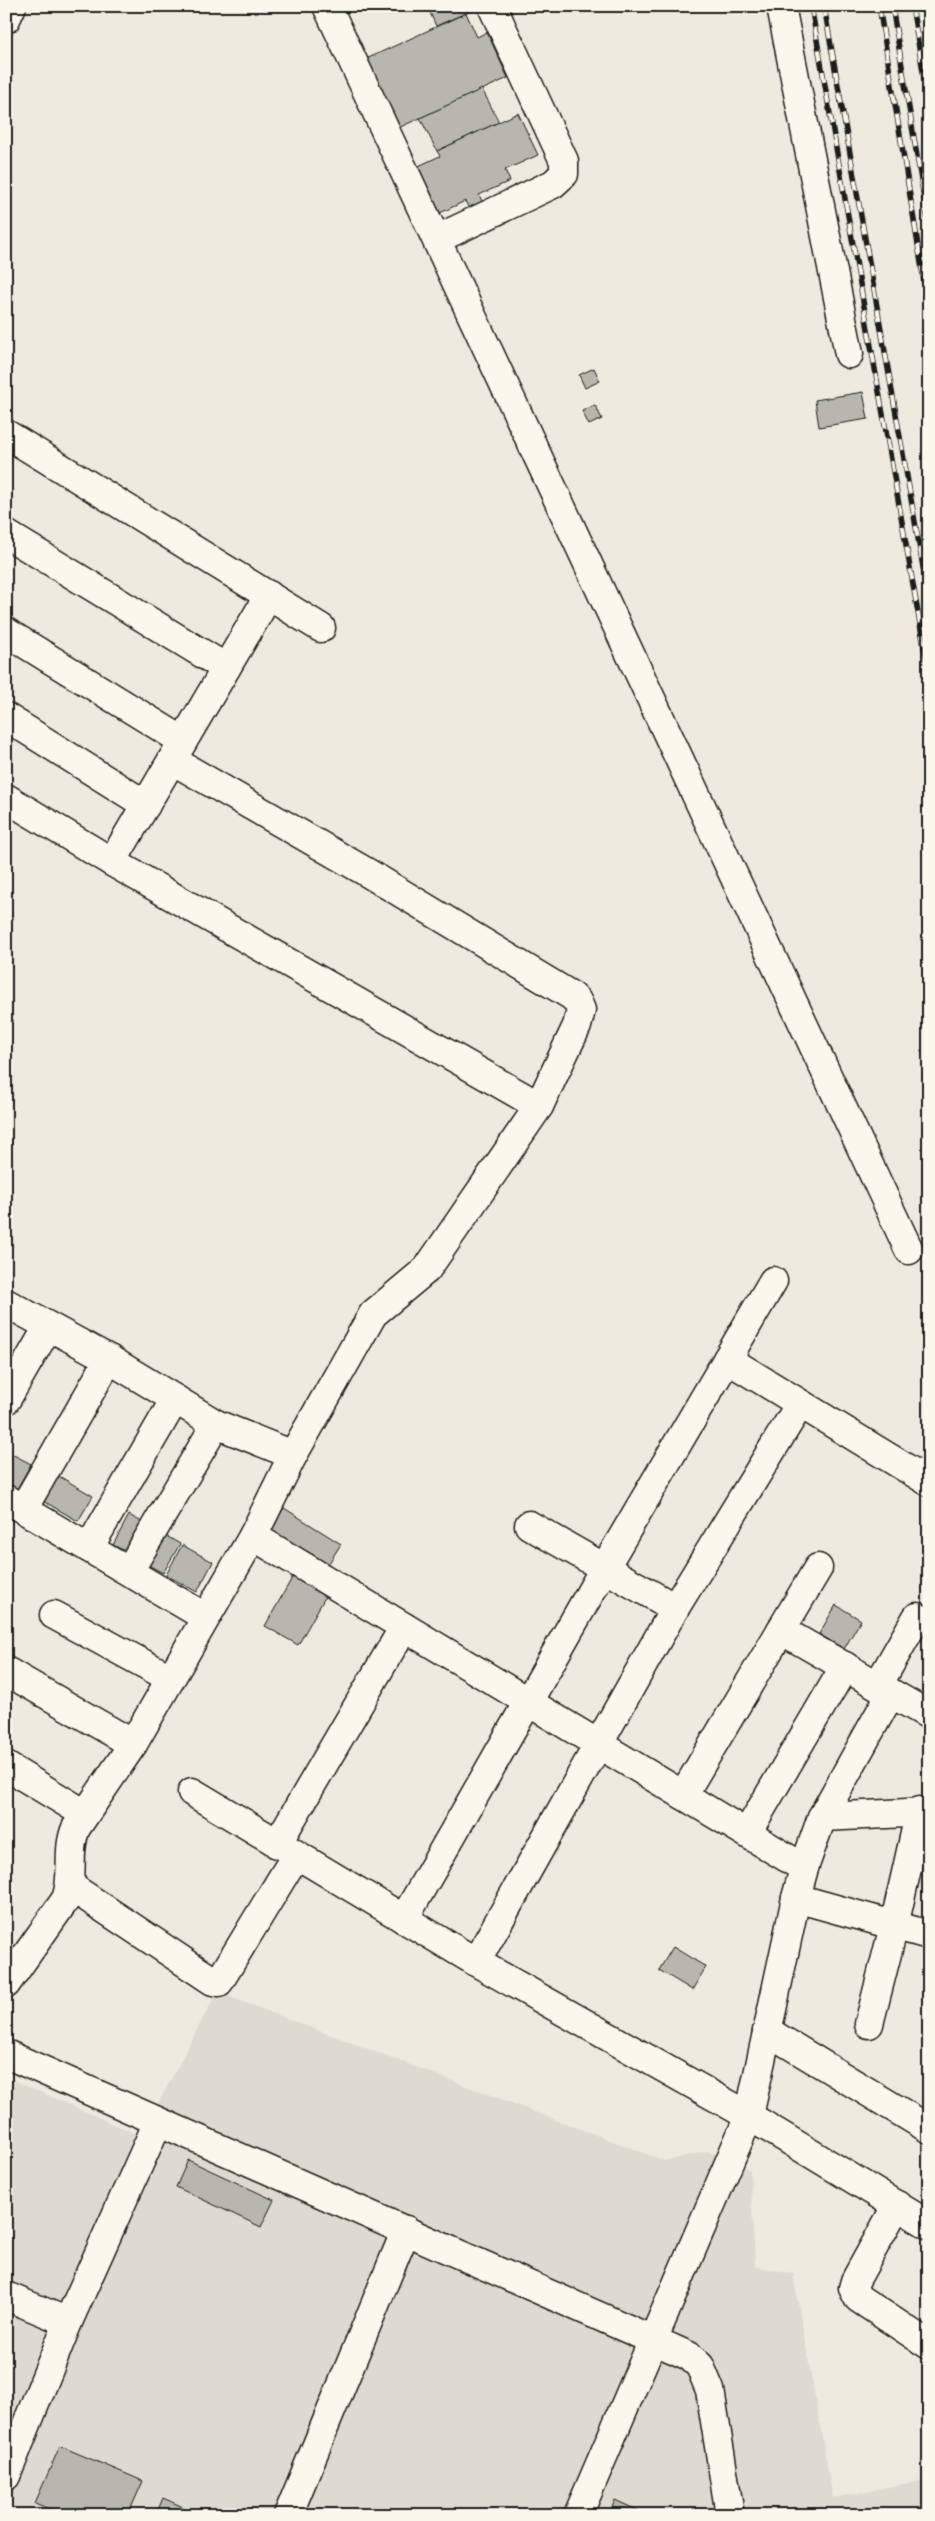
<svg xmlns="http://www.w3.org/2000/svg" width="935" height="2521" viewBox="0 0 935 2521" font-family="'Gochi Hand',sans-serif">
<style>
.built{fill:#dedad1}
.building{fill:#b9b6af;stroke:#1c1c1c}
.lines{fill:none;stroke-linecap:round;stroke-linejoin:round}
.minor-casing{stroke:#1c1c1c;stroke-width:31}
.minor{stroke:#fbf7ec;stroke-width:28}
.rail-casing{stroke:#1c1c1c;stroke-width:5.5}
.rail{stroke:#fbf7ec;stroke-width:4;stroke-dasharray:11;stroke-linecap:butt}
</style>
<rect width="100%" height="100%" fill="#eeeadf"/>
<filter id="ink" filterUnits="userSpaceOnUse"><feTurbulence type="fractalNoise" baseFrequency=".02" numOctaves="2"/><feDisplacementMap in="SourceGraphic" scale="10" xChannelSelector="R" yChannelSelector="G"/><feConvolveMatrix kernelMatrix="1 2 1 2 8 2 1 2 1" color-interpolation-filters="sRGB"/></filter>
<g filter="url(#ink)">
<!-- built -->
<polygon class="built" points="217,1992 665,2161 707,2151 750,2170 755,2266 793,2274 833,2498 929,2479 929,2515 6,2515 6,2077 141,2136"/>
<!-- building -->
<g class="building">
<polygon points="427,6 476,6 477,8 436,26"/>
<polygon points="466,13 477,37 487,32 508,78 396,129 364,60"/>
<polygon points="482,89 499,122 437,151 420,118"/>
<polygon points="518,113 538,155 505,170 510,181 479,195 483,203 469,209 465,201 436,215 414,168 440,156 437,151"/>
<polygon points="594,368 600,381 585,388 579,375"/>
<polygon points="863,392 868,419 819,427 815,400"/>
<polygon points="595,405 602,419 589,425 582,411"/>
<polygon points="6,1451 31,1464 17,1489 6,1483"/>
<polygon points="52,1472 93,1496 78,1521 38,1498"/>
<polygon points="284,1508 341,1544 324,1571 267,1535"/>
<polygon points="129,1515 151,1527 135,1556 113,1545"/>
<polygon points="154,1529 180,1544 163,1573 137,1559"/>
<polygon points="182,1545 213,1562 197,1592 166,1575"/>
<polygon points="296,1571 329,1590 298,1645 265,1626"/>
<polygon points="836,1605 861,1620 844,1649 819,1634"/>
<polygon points="673,1947 706,1967 692,1990 659,1970"/>
<polygon points="188,2160 274,2200 261,2227 176,2187"/>
<polygon points="60,2446 143,2481 128,2515 63,2515 35,2503"/>
<polygon points="163,2498 201,2515 156,2515"/>
<polygon points="615,2500 648,2515 609,2515"/>
</g>
<g class="lines">
<defs>
<g id="minor">
<polyline points="327,6 909,1250"/>
<polyline points="781,6 849,354"/>
<polyline points="6,19 12,6"/>
<polyline points="437,239 553,184 564,174 564,161 492,6"/>
<polyline points="6,434 321,628"/>
<polyline points="6,534 226,668"/>
<polyline points="6,632 183,741"/>
<polyline points="6,717 146,805"/>
<polyline points="6,798 112,862 539,1106"/>
<polyline points="112,862 269,595"/>
<polyline points="6,1303 109,1359 216,1424 293,1455 373,1314 427,1269 539,1106 577,1026 581,1010 577,1001 572,996 368,873 172,760"/>
<polyline points="727,1359 929,1482"/>
<polyline points="6,1400 48,1327"/>
<polyline points="6,1499 205,1617"/>
<polyline points="23,1509 109,1359"/>
<polyline points="529,1525 675,1608"/>
<polyline points="253,1536 804,1868"/>
<polyline points="89,1548 175,1399"/>
<polyline points="129,1571 216,1424"/>
<polyline points="54,1615 170,1678"/>
<polyline points="781,1630 929,1715"/>
<polyline points="6,1671 133,1744"/>
<polyline points="878,1685 917,1617"/>
<polyline points="6,1766 85,1814"/>
<polyline points="192,1792 476,1962 749,2116 929,2225"/>
<polyline points="683,1795 818,1568"/>
<polyline points="822,1817 929,1812"/>
<polyline points="747,1833 845,1666"/>
<polyline points="277,1844 404,1627"/>
<polyline points="70,1886 213,1981 219,1982 296,1855"/>
<polyline points="796,1898 929,1935"/>
<polyline points="404,1919 605,1567 773,1281"/>
<polyline points="476,1962 675,1608 800,1404"/>
<path d="M6,1984l60,-85c9,-23 0,-49 10,-71l57,-84 120,-208 40,-81"/>
<polyline points="869,2024 894,1926 920,1811"/>
<polyline points="767,2031 929,2129"/>
<polyline points="6,2054 689,2356 700,2366 710,2390 730,2515"/>
<polyline points="897,2205 855,2281 853,2288 858,2298 929,2345"/>
<polyline points="6,2296 68,2322"/>
<polyline points="6,2476 68,2322 158,2122"/>
<polyline points="288,2515 406,2230"/>
<polyline points="578,2515 749,2116 796,1898 804,1868 822,1817 891,1693"/>
</g>
</defs>
<!-- minor casing -->
<use href="#minor" class="minor-casing"/>
<!-- minor -->
<use href="#minor" class="minor"/>
<defs>
<g id="rail">
<polyline points="811,6 929,675"/>
<polyline points="824,6 929,601"/>
<polyline points="879,6 929,312"/>
<polyline points="892,6 929,228"/>
<polyline points="912,6 929,107"/>
</g>
</defs>
<!-- rail casing -->
<use href="#rail" class="rail-casing"/>
<!-- rail -->
<use href="#rail" class="rail"/>
</g>
</g>
<!-- margin -->
<rect width="935" height="2521" fill="none" stroke="#fbf7ec" stroke-width="25"/>
<rect x="12" y="12" width="910" height="2496" fill="none" stroke="#1c1c1c" stroke-width="2" filter="url(#ink)"/>
</svg>
